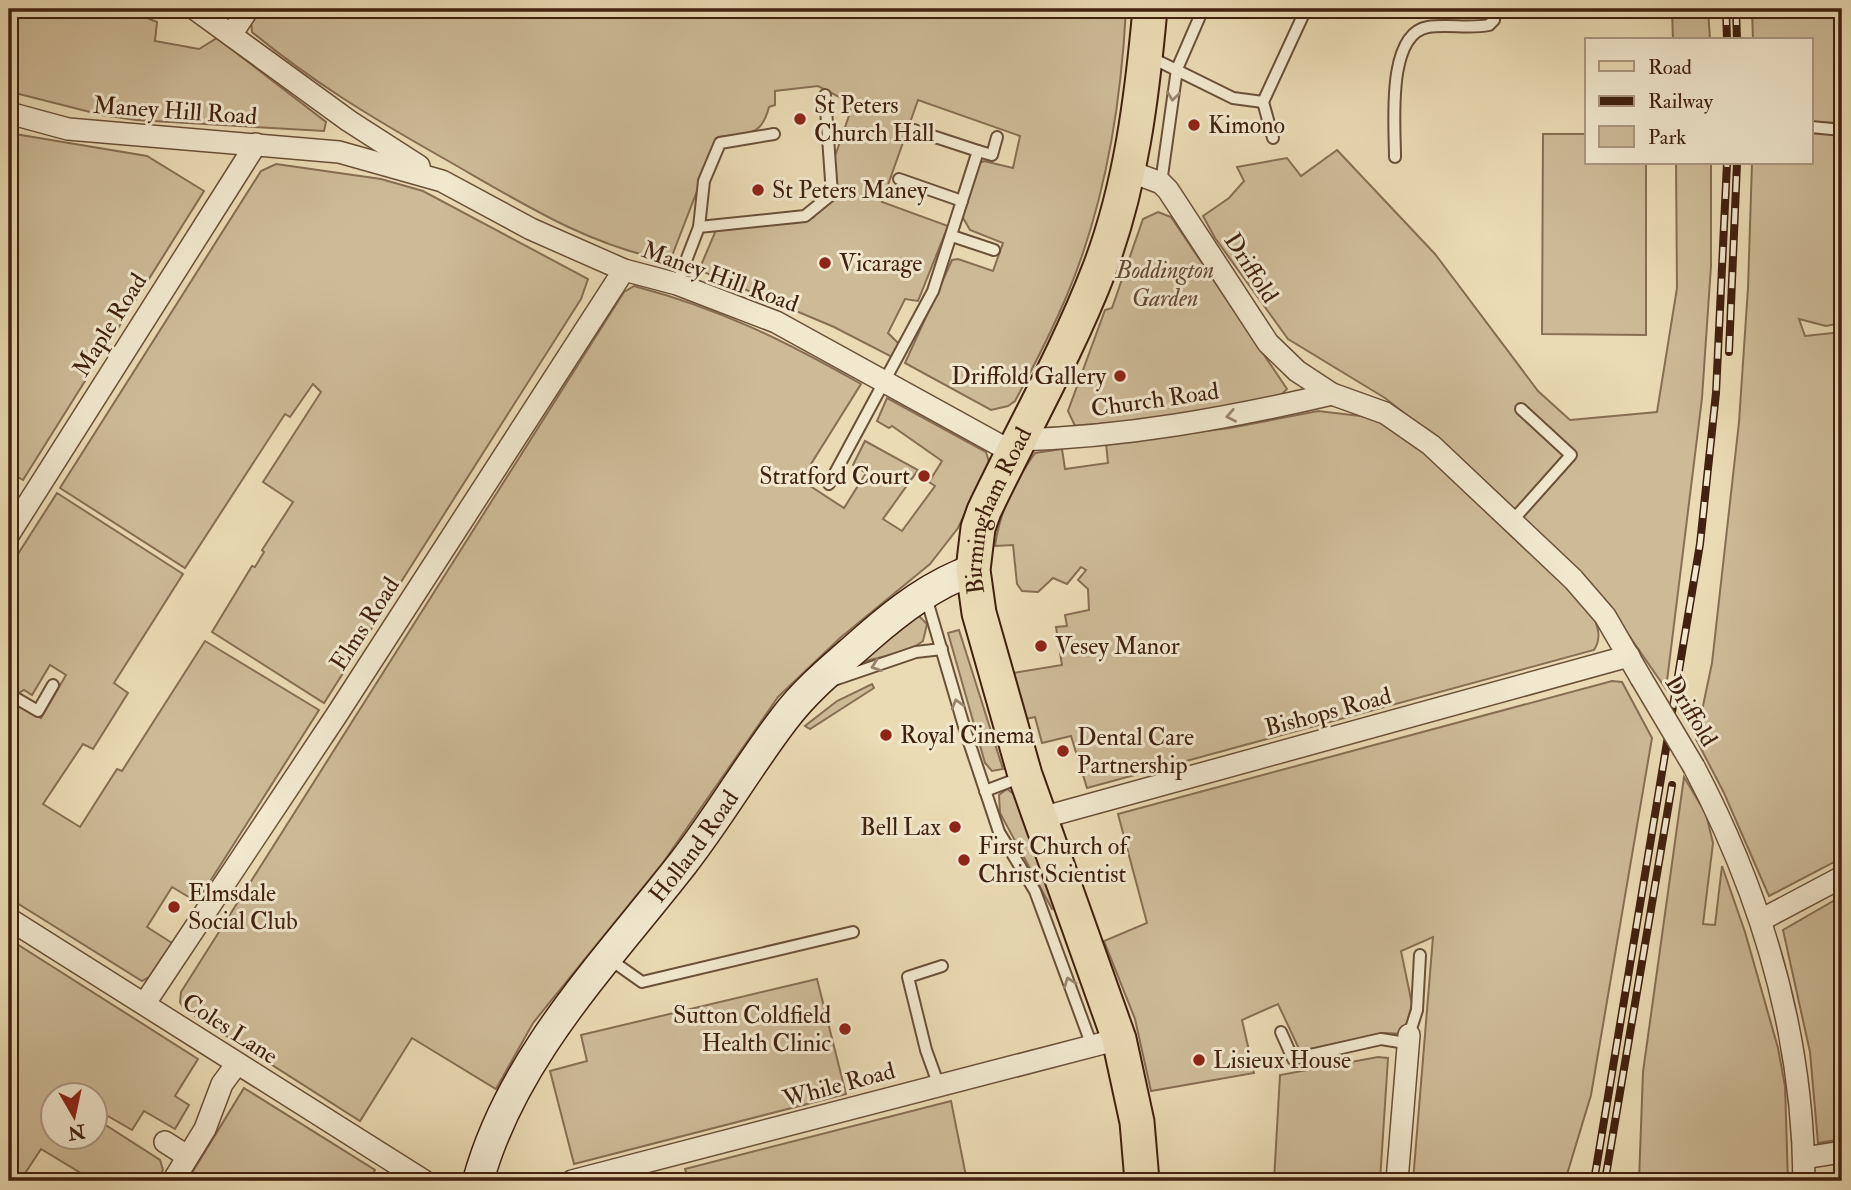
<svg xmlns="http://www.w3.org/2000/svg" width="1851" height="1190" viewBox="0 0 1851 1190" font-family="'IM FELL Double Pica',serif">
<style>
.green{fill:#cdbb98;stroke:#876e54;stroke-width:2;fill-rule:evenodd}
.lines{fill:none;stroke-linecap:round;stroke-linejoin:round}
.lane-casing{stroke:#6b5038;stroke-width:14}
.street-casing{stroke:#6b5038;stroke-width:24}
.secondary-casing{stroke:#41210f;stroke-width:33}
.primary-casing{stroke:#41210f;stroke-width:37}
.lane{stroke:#f1e8ce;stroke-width:10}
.street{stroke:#f1e8ce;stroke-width:21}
.secondary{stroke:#f1e8ce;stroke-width:30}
.primary{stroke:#eadbb4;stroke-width:33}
.rail-casing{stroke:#41210f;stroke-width:8}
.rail{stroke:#f1e8ce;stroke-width:5;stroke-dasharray:16;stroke-linecap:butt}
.street-bridge-casing{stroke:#6b5038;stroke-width:24;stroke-linecap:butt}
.street-bridge{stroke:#f1e8ce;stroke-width:21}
.oneway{stroke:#99846e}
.poi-dot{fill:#8f2418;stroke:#f1e8ce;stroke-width:2.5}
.labels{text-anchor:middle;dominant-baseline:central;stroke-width:6;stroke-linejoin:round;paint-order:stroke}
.poi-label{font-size:24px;fill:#41210f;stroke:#f1e8ce;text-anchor:start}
.street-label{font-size:24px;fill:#41210f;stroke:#f1e8ce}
.park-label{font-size:24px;font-style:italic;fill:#644831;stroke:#f1e8ce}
</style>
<rect width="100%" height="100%" fill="#eadbb4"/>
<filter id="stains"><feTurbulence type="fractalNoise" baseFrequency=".00286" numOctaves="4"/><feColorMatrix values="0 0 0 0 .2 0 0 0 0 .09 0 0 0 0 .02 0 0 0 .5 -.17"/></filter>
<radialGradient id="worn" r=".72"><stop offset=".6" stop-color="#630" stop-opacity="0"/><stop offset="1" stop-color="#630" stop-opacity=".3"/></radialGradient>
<!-- green -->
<g class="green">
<polygon points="9,9 138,9 137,14 157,22 155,41 199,49 217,38 326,122 324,131 136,120 102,115 11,92"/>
<path d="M257,9h869c-5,97 -21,196 -59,286 -15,36 -33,71 -52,106l-7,5 -17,4 -86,-47 47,-103 6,-1 35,12 10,-28 -33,-13 -8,-14 15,-52 7,-3 29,7 7,-32 -102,-36 -36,102 66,24 -30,75 -13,-2 -17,34 11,11 -7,13 -58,-30 -135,-57 17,-40 86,-8 12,-5 39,-113 -35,-18 -43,5v14l-6,2c-8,31 -22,26 -51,30l-48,124c-85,-16 -153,-61 -227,-103 -67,-38 -131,-76 -191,-126l-1,-11z"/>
<polygon points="1672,9 1708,9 1710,40 1673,40"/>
<polygon points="1752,9 1842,9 1842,123 1811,122 1811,40 1753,40"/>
<polygon points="9,133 147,156 204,191 23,480 9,472"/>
<polygon points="1811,133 1842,135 1842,323 1826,326 1799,319 1805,336 1842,332 1842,858 1769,896 1724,793 1696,739 1712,663 1739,422 1748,288 1752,163 1811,163"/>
<polygon points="1543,134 1587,134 1587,163 1646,163 1646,335 1542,334"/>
<polygon points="1337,150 1435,254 1538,391 1570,420 1657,412 1677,288 1676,163 1711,163 1711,266 1702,398 1666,689 1625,630 1527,527 1523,517 1457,455 1385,398 1288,339 1215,238 1203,216 1229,198 1244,181 1237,167 1287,158 1301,176"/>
<polygon points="276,164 381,179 423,191 588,279 581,299 324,703 212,632 252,566 255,567 264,552 262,550 293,502 263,482 321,392 313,384 290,417 285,414 185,568 60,488 261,171"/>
<polygon points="1158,212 1171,217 1287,389 1281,395 1202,415 1075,426 1068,411 1105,310 1112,308 1143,219"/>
<path d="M634,286c87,23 149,54 227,98l-60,96 43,28 22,-35 -13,-8 12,-24 53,29 -35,49 19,12 33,-45 -6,-4 13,-21 -50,-35 -3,2 -12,-7 10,-23 99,54 3,10 -31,66 -28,36 -90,74 -62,59 -116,167 -129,159 -37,66 -84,-51 -52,83 -176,-112 -4,-7 1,-10 443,-700z"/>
<path d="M1318,411l51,6 14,5 28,19 130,117 51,56c6,12 10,24 2,36l-507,138 -16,-52 -29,7 -7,-26 -9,2 -13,-46 49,-8 -6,-38 11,-1 -2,-11 24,-5 -1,-21 -10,-9 8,-10 -5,-3 -14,17 -14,-6 -15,14 -16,-1 -5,-7 -4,-39 -18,1c5,-36 19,-63 40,-93l27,-4 3,20 43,-6 -2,-20 124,-15z"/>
<polygon points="57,493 183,574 114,683 128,693 93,749 83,744 43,804 80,827 117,769 122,771 205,641 319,710 197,902 172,887 147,927 172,943 149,977 142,981 9,898 9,699 41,718 66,675 50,665 32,695 24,690 17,694 9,689 9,568"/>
<polygon points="918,615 927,624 923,641 910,650 858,663"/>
<polygon points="959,630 1003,769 992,771 985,763 948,633"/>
<polygon points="1612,681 1622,682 1652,738 1591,1095 1565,1181 1413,1181 1433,937 1401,951 1412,1004 1404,1034 1385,1033 1300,1051 1278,1004 1242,1020 1254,1073 1151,1091 1135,1019 1104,941 1147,923 1118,814"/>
<polygon points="872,684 874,688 810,729 805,726 837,701"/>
<polygon points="1684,777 1706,814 1713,843 1703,924 1715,925 1722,866 1745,932 1778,1048 1785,1086 1788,1181 1639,1181 1643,1072"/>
<polygon points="1007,789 1015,795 1056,907 1052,909 1000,813 999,795"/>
<polygon points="1842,896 1842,1139 1818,1143 1810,1052 1783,930"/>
<path d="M9,939l189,120 -23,37 14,9 -14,24 -31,-18 -12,19 -26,-15 -5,7 59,38 3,10 -6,11h-63l-53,-32 -21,32h-11zM52,1096h42v42h-42z"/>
<polygon points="817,979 846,1094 574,1164 550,1071 587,1061 581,1035"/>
<polygon points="1378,1057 1388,1058 1380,1181 1274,1181 1280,1075"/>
<polygon points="244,1088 375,1170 370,1181 187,1181"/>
<polygon points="951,1101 967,1181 689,1181 685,1169"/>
</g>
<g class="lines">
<defs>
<g id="lane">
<polyline points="1150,57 1233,98 1263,102"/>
<polyline points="1811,127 1842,130"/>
<polyline points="1273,138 1263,102 1306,9"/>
<polyline points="978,151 992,155 997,137"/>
<path d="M1395,157c0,-31 -9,-123 33,-130 20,-3 41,2 61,-2l5,-5v-11"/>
<polyline points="899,179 962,201"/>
<polyline points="1161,183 1177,69 1203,9"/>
<polyline points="699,227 805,216 832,194 825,95"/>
<polyline points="952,236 994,250"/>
<polyline points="677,284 699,227 704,181 720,143 774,134"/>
<polyline points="829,484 933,291 978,151 914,130"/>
<polyline points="1513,520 1571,455 1521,409"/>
<polyline points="926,597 966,733 999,832 1035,891 1092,1046"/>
<polyline points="834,680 916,652 942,649"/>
<polyline points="9,694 38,711 53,685"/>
<polyline points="985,791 1022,777"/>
<polyline points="608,958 642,982 853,932"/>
<polyline points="1281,1032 1293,1059 1381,1039 1406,1043"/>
<polyline points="1409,1035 1417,1010 1420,955"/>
<polyline points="939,1086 926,1050 908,977 942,966"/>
<polyline points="634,1166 638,1181"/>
</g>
<g id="street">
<polyline points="195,9 349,121 419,166"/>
<polyline points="231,35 248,9"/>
<polyline points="9,113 68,129 339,152 442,181 531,229 624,270 677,284 776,322 1012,452"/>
<polyline points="1129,171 1161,183 1168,190 1268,343 1297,371 1332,394 1385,413 1431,445 1573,579 1605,616 1641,678"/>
<path d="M1018,440c107,-3 211,-22 314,-46"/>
<polyline points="9,534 256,144"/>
<path d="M1694,767c68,129 109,267 110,414"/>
<polyline points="1041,818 1629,656"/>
<polyline points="9,919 424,1181"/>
<polyline points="1761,920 1842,877"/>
<polyline points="145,1003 336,716 624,270"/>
<polyline points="165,1142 187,1156"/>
<polyline points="1804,1158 1842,1152"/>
<polyline points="173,1181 205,1129 222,1084 236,1065"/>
<polyline points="572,1181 1119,1039"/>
<polyline points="1397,1181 1409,1035"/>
</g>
<g id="secondary">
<path id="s1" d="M478,1181c34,-124 128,-219 205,-318 36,-46 65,-97 101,-144 23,-31 54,-55 83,-81 32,-28 66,-54 106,-68"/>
</g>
<g id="primary">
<path id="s2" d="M1142,1181l-5,-59 -18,-83 -94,-264 -46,-162 -6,-43 5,-42 6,-17c38,-80 83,-158 115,-241 32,-83 43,-173 51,-261"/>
</g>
</defs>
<!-- lane casing -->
<use href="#lane" class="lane-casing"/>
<!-- street casing -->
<use href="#street" class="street-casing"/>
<!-- secondary casing -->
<use href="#secondary" class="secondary-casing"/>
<!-- primary casing -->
<use href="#primary" class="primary-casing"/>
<!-- lane -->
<use href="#lane" class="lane"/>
<!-- street -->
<use href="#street" class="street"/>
<!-- secondary -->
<use href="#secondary" class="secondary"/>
<!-- primary -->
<use href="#primary" class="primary"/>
<defs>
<g id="rail">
<polyline points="1726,9 1727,40"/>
<polyline points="1736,9 1737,40"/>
<polyline points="1729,352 1737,163"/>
<polyline points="1594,1181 1700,544 1716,393 1727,163"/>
<polyline points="1605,1181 1672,785"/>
</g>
</defs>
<!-- rail casing -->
<use href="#rail" class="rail-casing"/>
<!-- rail -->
<use href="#rail" class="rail"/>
<defs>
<polyline id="street-bridge" points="1641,678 1694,767"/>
</defs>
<!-- street-bridge casing -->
<use href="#street-bridge" class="street-bridge-casing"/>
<!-- street-bridge -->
<use href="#street-bridge" class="street-bridge"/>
</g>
<!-- one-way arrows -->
<defs><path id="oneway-chevron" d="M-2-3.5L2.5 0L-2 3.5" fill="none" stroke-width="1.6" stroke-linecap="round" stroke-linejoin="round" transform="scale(1.75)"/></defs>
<g class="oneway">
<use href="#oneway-chevron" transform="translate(1173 96) rotate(98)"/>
<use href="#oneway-chevron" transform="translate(1231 416) rotate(169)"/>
<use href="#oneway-chevron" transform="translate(876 666) rotate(161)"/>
<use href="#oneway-chevron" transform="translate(957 704) rotate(-106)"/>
<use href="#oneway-chevron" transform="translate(1069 982) rotate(-110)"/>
</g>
<!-- markers -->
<g class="poi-dot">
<circle cx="800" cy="119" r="7"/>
<circle cx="1194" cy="125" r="7"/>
<circle cx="758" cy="190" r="7"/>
<circle cx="825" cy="263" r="7"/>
<circle cx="1120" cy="376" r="7"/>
<circle cx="924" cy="476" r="7"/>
<circle cx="1041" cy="646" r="7"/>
<circle cx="886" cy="735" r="7"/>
<circle cx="1063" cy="751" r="7"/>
<circle cx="955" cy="827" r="7"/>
<circle cx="964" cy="860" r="7"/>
<circle cx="174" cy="907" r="7"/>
<circle cx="845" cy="1029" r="7"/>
<circle cx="1199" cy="1060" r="7"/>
</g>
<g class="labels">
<!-- poi labels -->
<g class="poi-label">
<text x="814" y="105">St Peters<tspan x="814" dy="28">Church Hall</tspan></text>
<text x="1208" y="125">Kimono</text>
<text x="772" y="190">St Peters Maney</text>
<text x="839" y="263">Vicarage</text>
<text x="1106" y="376" text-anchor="end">Driffold Gallery</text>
<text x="910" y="476" text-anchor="end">Stratford Court</text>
<text x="1055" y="646">Vesey Manor</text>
<text x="900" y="735">Royal Cinema</text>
<text x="1077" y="737">Dental Care<tspan x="1077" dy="28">Partnership</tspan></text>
<text x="941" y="827" text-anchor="end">Bell Lax</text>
<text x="978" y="846">First Church of<tspan x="978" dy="28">Christ Scientist</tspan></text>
<text x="188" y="893">Elmsdale<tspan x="188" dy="28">Social Club</tspan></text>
<text x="831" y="1015" text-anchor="end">Sutton Coldfield<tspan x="831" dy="28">Health Clinic</tspan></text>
<text x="1213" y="1060">Lisieux House</text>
</g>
<!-- street labels -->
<g class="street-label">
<text transform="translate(175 111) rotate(4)">Maney Hill Road</text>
<text transform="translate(1251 268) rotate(57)">Driffold</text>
<text transform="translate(720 277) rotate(20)">Maney Hill Road</text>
<text transform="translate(110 325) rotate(-58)">Maple Road</text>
<text transform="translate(1155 400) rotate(-8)">Church Road</text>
<text stroke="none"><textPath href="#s2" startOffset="700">Birmingham Road</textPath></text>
<text transform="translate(365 624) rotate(-57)">Elms Road</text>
<text transform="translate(1691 711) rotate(59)">Driffold</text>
<text transform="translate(1328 712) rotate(-15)">Bishops Road</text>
<text stroke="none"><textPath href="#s1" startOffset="401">Holland Road</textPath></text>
<text transform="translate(230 1029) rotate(33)">Coles Lane</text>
<text transform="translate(839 1085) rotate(-15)">While Road</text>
</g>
<!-- park labels -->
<g class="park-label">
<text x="1165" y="270">Boddington<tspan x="1165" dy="28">Garden</tspan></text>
</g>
</g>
<!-- margin -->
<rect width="1851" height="1190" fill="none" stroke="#eadbb4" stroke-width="35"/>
<rect x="10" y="10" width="1830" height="1169" fill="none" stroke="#41210f" stroke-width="3.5"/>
<rect x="18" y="18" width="1816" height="1155" fill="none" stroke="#41210f" stroke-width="2"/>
<!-- legend -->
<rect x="1585" y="38" width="228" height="126" fill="#f1e8ce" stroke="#ab9882" stroke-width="2"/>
<rect x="1599" y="61" width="35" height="10" fill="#eadbb4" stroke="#ab9882" stroke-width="2"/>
<text x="1648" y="74" font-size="21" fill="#41210f">Road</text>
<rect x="1599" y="96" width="35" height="10" fill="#41210f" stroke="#ab9882" stroke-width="2"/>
<text x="1648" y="108" font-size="21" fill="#41210f">Railway</text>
<rect x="1599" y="126" width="35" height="21" fill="#cdbb98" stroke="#ab9882" stroke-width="2"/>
<text x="1648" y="144" font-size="21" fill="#41210f">Park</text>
<!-- north arrow -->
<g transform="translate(74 1116) rotate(171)"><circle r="33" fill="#f1e8ce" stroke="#ab9882" stroke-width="2"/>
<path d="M0-5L12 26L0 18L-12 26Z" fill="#8f2418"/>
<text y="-10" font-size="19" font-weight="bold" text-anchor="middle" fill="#41210f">N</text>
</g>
<rect width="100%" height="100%" filter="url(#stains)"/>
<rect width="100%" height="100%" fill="url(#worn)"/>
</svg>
